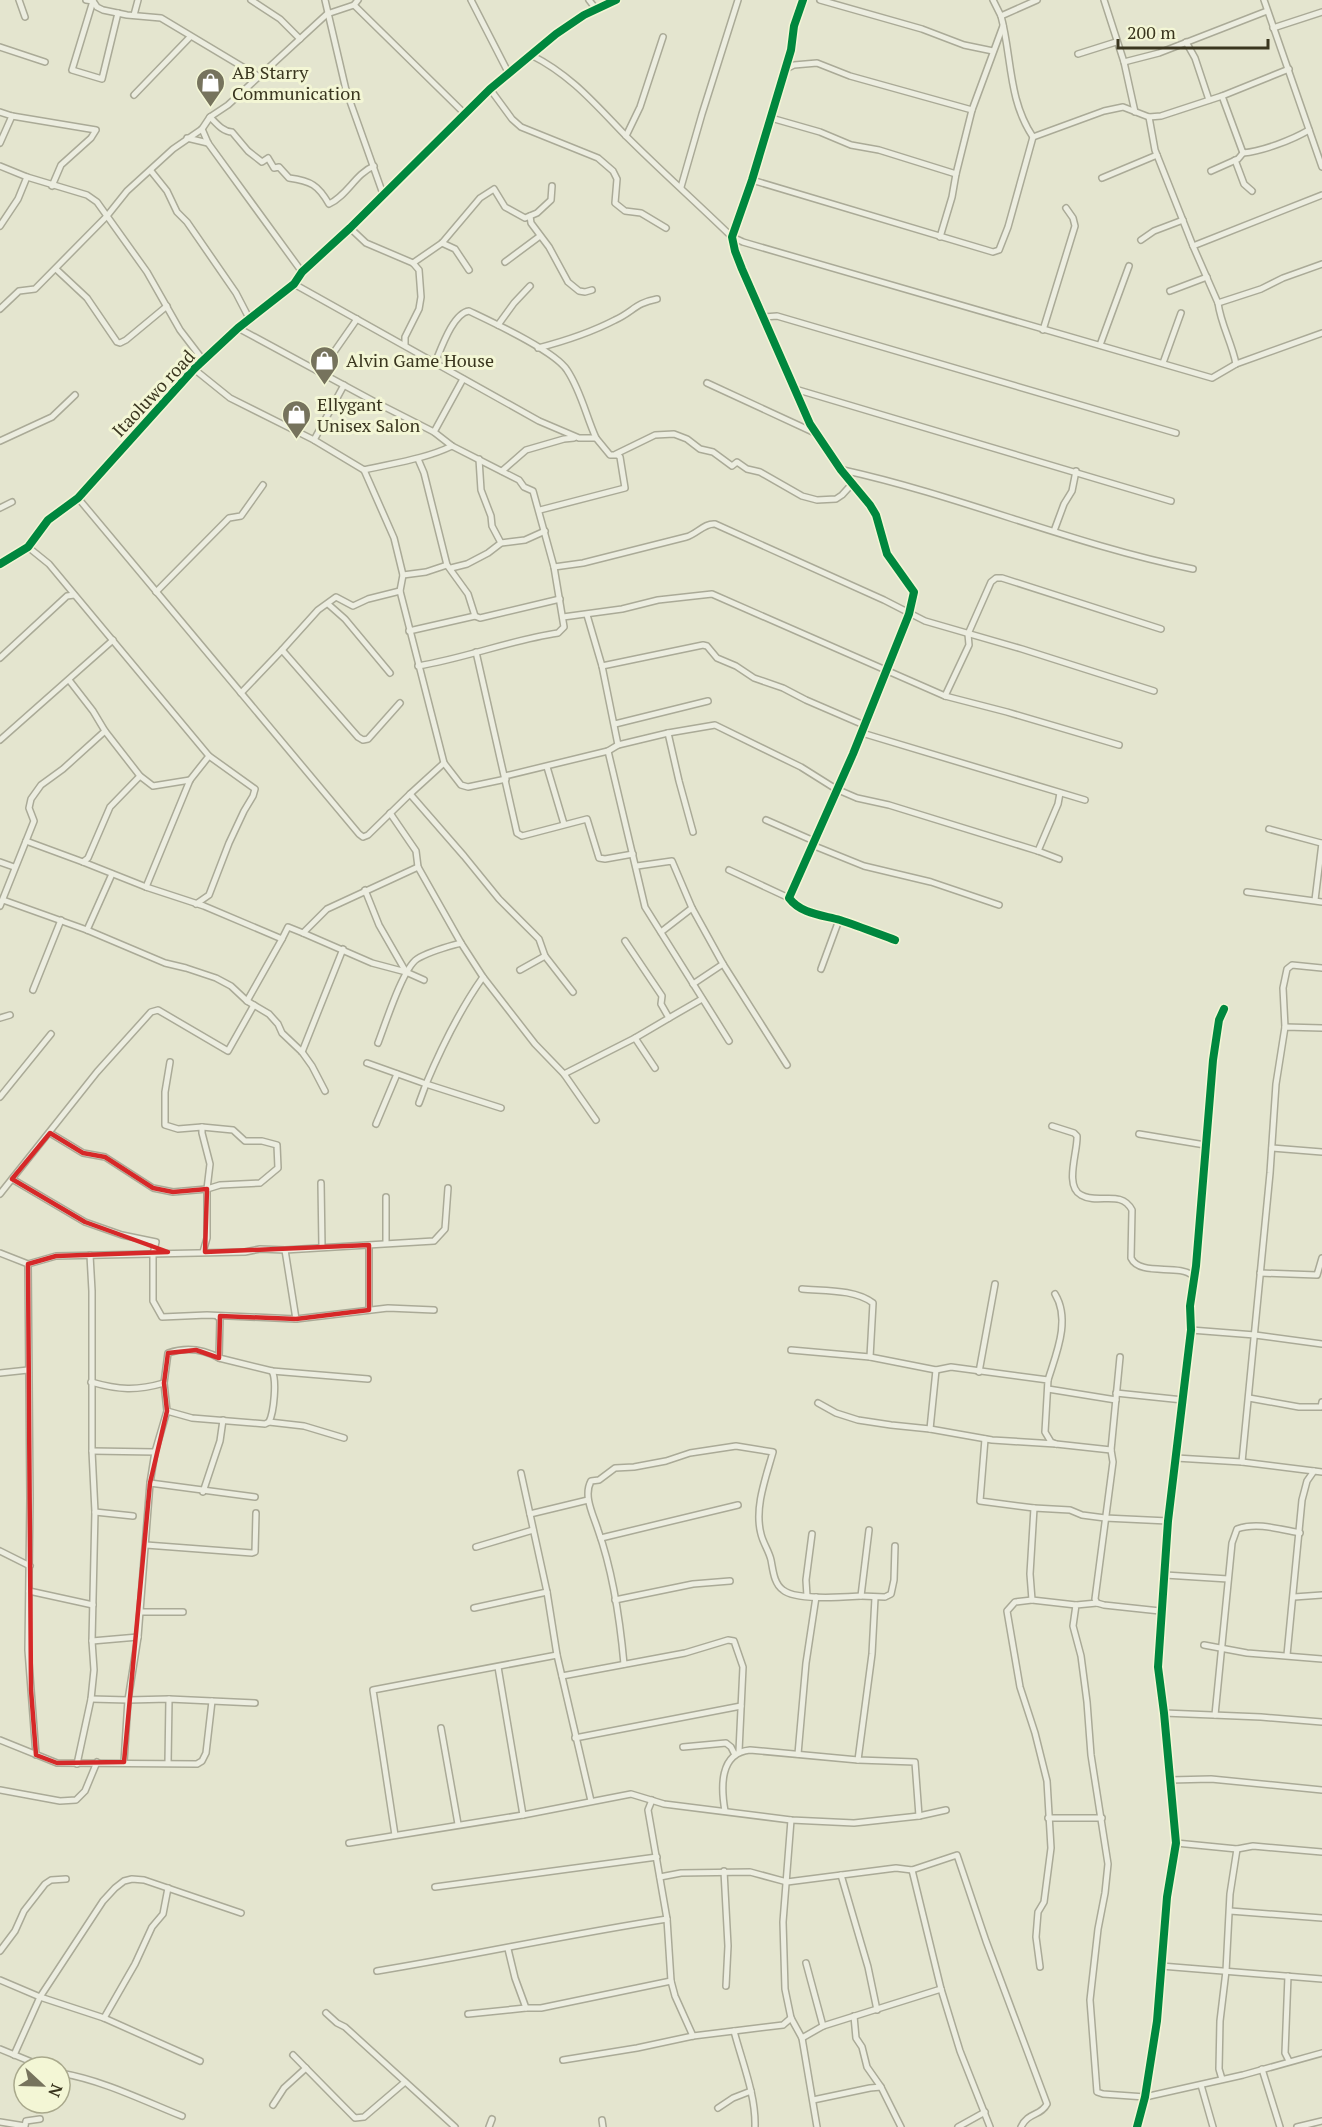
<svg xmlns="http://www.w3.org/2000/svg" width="1322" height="2127" viewBox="0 0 1322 2127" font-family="'PT Serif',serif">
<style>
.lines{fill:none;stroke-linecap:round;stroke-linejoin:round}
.minor-casing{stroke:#aaaa97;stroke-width:8}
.minor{stroke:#ecede0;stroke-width:5}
.cycleway-casing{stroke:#f3f6d5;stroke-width:11}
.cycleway{stroke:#00873e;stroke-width:8}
.marked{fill:none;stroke:#d62828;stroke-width:4.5;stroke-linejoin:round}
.labels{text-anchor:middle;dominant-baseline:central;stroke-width:6;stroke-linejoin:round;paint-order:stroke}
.poi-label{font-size:18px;fill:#3a361f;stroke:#f3f6d5;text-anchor:start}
.street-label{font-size:18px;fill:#3a361f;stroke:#f3f6d5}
</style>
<rect width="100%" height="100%" fill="#e4e5cf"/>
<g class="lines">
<defs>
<g id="minor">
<polyline points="19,0 25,17"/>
<polyline points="86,0 93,1 97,7 103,10 127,15 161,18 258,76"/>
<polyline points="251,0 280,19 300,39"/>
<polyline points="325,0 346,90 383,194"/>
<polyline points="471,0 509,74"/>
<polyline points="589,0 596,9"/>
<path d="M803,0l-9,26 -3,24 -39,130 -20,57 3,14 7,18 68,155 31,46 29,35 6,10 11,39 27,38 -5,22 -56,140 -64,144c12,16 33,17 51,22 18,6 36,13 55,20"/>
<polyline points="820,0 922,29 964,45 993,51"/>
<polyline points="993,0 1001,16"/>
<path d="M1037,0l-36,16c11,41 7,84 32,121l71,-26 19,-4 26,10 12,-1 61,-20 67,-27"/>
<polyline points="1104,0 1124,62 1135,112"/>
<polyline points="1264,0 1322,167"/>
<polyline points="93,1 72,70 102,79 118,13"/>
<polyline points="354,5 465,114"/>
<polyline points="134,15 138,0"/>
<polyline points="1273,28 1322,12"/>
<polyline points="1186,42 1195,58 1209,100"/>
<polyline points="0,47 45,62"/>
<polyline points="1078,54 1116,42"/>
<path d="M531,55c40,20 64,49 94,80 35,35 72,68 107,102l11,5 469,136 24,-14 86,-31"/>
<polyline points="1124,62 1159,53 1267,11"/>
<polyline points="784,70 794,65 817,63 850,76 972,110"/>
<polyline points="490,89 512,119 521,127 598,158 613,171 617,179 615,203 625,211 641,213 666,228"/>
<polyline points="134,95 190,37"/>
<path d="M1222,96l21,57c20,-2 49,-13 66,-23"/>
<polyline points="0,112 12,116 96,130 91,138 61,165 52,186"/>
<path d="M210,117c6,6 13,15 22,15l16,19 14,11 6,-4 6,10 5,-1 10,11c22,3 29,7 40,26 19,-9 26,-30 45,-38"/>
<polyline points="1149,117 1155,150 1193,246"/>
<polyline points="771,118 820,132 851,145 879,150 956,174"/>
<polyline points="202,129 208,143 302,272"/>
<polyline points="626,136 640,107 663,37"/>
<polyline points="187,138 208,143"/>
<polyline points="0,143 12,116"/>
<polyline points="1235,160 1244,184 1252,191"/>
<polyline points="0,166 27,177 87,195 97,202 147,272 180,330 203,360"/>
<polyline points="151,171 167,191 177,212 187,222 236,293 250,320"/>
<polyline points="1211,171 1238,159 1243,153"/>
<polyline points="1102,178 1157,155"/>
<polyline points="752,180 993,252 999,250 1008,227 1033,137"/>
<polyline points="681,187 702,114 738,0"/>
<polyline points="530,216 531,223 549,247 568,282 579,291 585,292 592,290"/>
<polyline points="0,226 18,199 27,177"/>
<polyline points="350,228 366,243 413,263 419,270 421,297 419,309 405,337 405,344"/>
<polyline points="940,237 952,197 956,174 972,110 1003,26"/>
<polyline points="1141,240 1154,231 1183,220"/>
<polyline points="442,243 455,249 469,270"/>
<polyline points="505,262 540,236"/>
<polyline points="413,263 442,243 480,198 494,189 505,207 525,218 537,213 551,200 552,186"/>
<polyline points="56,269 87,298 117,342 120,343 126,340 167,306"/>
<polyline points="294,284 539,421 579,438 596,438 610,455 618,455 620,457 625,488 540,510"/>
<polyline points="1170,291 1207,277"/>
<polyline points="1218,303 1193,246 1322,195"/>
<polyline points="0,309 19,291 35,289 107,216 127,191 173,149 202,129 210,117 228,105 327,14 354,5 358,0"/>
<polyline points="764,317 777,316 1176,433"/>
<polyline points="498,325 514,303 530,286"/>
<path d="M238,328l137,74 59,30 18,14 67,34 5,7 9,4 21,76 10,60 -6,6c-47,7 -92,25 -140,33"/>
<polyline points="1043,330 1075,226 1073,218 1066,208"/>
<polyline points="1100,345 1129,266"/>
<path d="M538,348c27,-7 52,-15 77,-28 18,-8 20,-17 42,-21"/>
<path d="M435,363c6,-14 18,-50 34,-52 23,11 86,40 98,59 14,21 19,46 29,68"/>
<polyline points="1163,363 1181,313"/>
<path d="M1236,364c-4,-21 -15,-39 -18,-61l43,-14 22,-11 39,-14"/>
<path d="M194,369l36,29 84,42 50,30c30,-7 61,-11 88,-24"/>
<polyline points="320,372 357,319"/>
<polyline points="707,383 813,432"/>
<polyline points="795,389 1171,501"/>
<polyline points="434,432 463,379"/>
<polyline points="314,440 344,385"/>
<polyline points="0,441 52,417 75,395"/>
<polyline points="618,455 616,454 655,435 674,434 687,439 700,449 713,452 732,466 737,462 747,469 760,472 802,496 817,500 836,499 842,495 852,484"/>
<polyline points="479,459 481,490 491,516 492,526 501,543"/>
<polyline points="364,470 394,538 403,575 400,591 444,763"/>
<path d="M843,470c118,26 231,75 350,99"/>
<polyline points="502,471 526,450 564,439 574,438"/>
<polyline points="78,498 359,834 363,837 368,835 410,794 444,763 461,785 468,787 506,779"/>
<polyline points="0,508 12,502"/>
<polyline points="1054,531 1064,504 1072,491 1076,471"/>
<polyline points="28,547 49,564 209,756 190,780 146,887"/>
<polyline points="0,564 28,547 48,520 78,498 194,369 238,328 294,284 302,272 350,228 490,89 556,34 584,15 616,0"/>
<polyline points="447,565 468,594 475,616 480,618 560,599"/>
<path d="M554,567l29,-4 103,-26c11,-3 18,-14 29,-13l169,76 41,21 97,28 132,42"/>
<polyline points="451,568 467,564 488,553 501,543 525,540 545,531"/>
<polyline points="403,575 426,572 447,565 424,473 418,459"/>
<polyline points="156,592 229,518 241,516 263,485"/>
<polyline points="328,604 345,619 390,673"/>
<polyline points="587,615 602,666 618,745"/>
<polyline points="563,617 622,609 658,600 712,594 945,696 1007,712 1119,745"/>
<polyline points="409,631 475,616"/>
<polyline points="282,650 318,610 336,597 353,606 368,599 400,591"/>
<polyline points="476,652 517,833 522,836 587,819 599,858 605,859 633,854"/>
<polyline points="0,658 67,596 74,595"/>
<polyline points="602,666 703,645 707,646 717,658 736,666 754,678 783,688 806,700 864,725"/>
<polyline points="69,680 93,711 105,731"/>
<polyline points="241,693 282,650 358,737 363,740 368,739 400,703"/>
<polyline points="945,696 969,645 968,634 991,582 996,578 1002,578 1161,629"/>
<polyline points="615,724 708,701"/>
<polyline points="668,733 679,781 693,832"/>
<polyline points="862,733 1085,800"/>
<polyline points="0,740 113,640"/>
<polyline points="608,751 645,907 729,1041"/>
<polyline points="547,767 564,824"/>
<polyline points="505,776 608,751 618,745 668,733 715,725 801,767 836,789 857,798 889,805 1038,851 1059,859"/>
<polyline points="410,794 464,856 499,899 539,939 545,956 573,992"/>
<polyline points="390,813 416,851 418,867 461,943 483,977 535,1044 564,1074 596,1120"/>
<polyline points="766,820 814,841"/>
<polyline points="1269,829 1321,843"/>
<polyline points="26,841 83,862 88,858 110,807 140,776"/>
<polyline points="812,845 864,866 931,882 999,905"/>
<polyline points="1038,851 1058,804 1060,793"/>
<polyline points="0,862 14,867"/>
<polyline points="83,862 146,887 204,906 282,939 288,927 303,933"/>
<polyline points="637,866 672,861 692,908 723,964 787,1065"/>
<polyline points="418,867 327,909 303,933 372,963 406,972 424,980"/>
<polyline points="729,870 789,898"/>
<polyline points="365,890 379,925 406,972"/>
<polyline points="1247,892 1322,902"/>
<polyline points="3,900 87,930 165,963 186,968 216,978 231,986 247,1001 269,1014 278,1024 282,1033 302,1052 312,1066 325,1091"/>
<polyline points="1315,900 1322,843"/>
<polyline points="196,904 209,895 229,843 244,811 253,796 255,789 209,756"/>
<polyline points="0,906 34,821 29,808 31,799 41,785 63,769 105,731 140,776 153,786 190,780"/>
<polyline points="87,930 112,874"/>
<polyline points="661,932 692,908"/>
<polyline points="625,941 662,996 661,1004 669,1018 635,1038"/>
<polyline points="821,969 839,920"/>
<polyline points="520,970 545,956"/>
<path d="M483,977c-24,34 -41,69 -57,107l75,24"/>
<polyline points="693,984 723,964"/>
<polyline points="33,990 61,920"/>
<polyline points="247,1001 282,939"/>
<polyline points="0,1018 10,1015"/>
<polyline points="669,1018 702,999"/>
<polyline points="1285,1027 1283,988 1287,969 1292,965 1322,968"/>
<path d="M378,1043c7,-18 25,-75 39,-84 13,-8 30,-12 44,-16"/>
<polyline points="302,1052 343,949"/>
<polyline points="170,1062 165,1092 165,1125 178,1129 202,1127 202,1133 210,1164 207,1189 207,1238 203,1252"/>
<polyline points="367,1063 426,1084 419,1103"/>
<polyline points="564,1074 635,1038 655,1068"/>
<polyline points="0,1097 51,1034"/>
<polyline points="376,1124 397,1074"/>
<path d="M1052,1126l22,7 3,3c1,15 -13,50 4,59 17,10 40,-6 51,15l-1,48c9,19 48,5 62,18"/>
<polyline points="50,1133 83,1153 105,1157 153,1188 173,1192 207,1189 220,1185 260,1183 278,1168 277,1145 262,1141 245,1141 233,1130 202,1127"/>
<polyline points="1139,1134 1205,1145"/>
<polyline points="1272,1148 1322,1152"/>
<polyline points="12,1179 85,1222 122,1235 156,1242 153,1254 153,1301 162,1317 207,1315 296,1319 285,1250"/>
<polyline points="321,1183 322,1247"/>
<polyline points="0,1194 97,1072 151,1012 158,1010 228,1051 254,1005"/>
<polyline points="386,1197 386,1243"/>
<polyline points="369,1245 369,1310"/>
<polyline points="0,1253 28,1264 56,1256 245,1252 260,1249 285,1250 434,1241 445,1229 448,1188"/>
<polyline points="28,1264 30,1498 28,1650 36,1755"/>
<polyline points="1260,1273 1317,1275 1322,1258"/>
<path d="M802,1289c22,2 53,0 71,14l-3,54 66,13 15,-3 97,13 -3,52 6,10 5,2"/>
<polyline points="218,1317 220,1317 219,1358 272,1371 368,1379"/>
<polyline points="296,1319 388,1308 434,1310"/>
<polyline points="1191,1330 1255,1335 1322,1344"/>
<polyline points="791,1350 870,1357"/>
<polyline points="1120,1357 1111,1450 1113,1462 1095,1599 1097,1603 1104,1605 1160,1611"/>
<polyline points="979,1372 995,1284"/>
<polyline points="0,1373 28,1370"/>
<path d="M1048,1380c8,-26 23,-60 7,-86"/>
<path d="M91,1382c28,8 45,9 73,1"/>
<polyline points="1048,1389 1116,1400"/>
<polyline points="1116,1393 1183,1400"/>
<polyline points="1249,1398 1299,1407 1321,1407 1322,1402"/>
<polyline points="818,1403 836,1413 858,1420 891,1425 930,1429 992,1440 1056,1444 1111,1450"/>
<path d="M167,1411l25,7 73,6 4,-2c5,-10 8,-42 3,-51"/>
<polyline points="269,1422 304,1426 344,1438"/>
<polyline points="930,1429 936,1370"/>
<polyline points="985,1439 980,1501 1034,1508"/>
<path d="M155,1452l12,-41 -3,-28 4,-30c18,-6 35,-4 51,5"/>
<polyline points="1176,1458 1242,1462 1314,1471"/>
<polyline points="1242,1462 1270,1173 1276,1084 1285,1027 1322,1028"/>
<polyline points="521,1473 547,1592 557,1655 591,1801"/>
<polyline points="150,1483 255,1497"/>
<polyline points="203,1492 220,1441 223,1420"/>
<polyline points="95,1512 133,1516"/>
<polyline points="530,1514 588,1500"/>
<polyline points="869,1530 861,1596 885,1597 891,1594 894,1580 895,1546"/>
<polyline points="601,1538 738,1505"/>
<polyline points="146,1545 252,1553 255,1552 256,1513"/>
<polyline points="476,1547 533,1530"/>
<polyline points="0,1551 30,1566"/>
<polyline points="1165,1575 1228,1579"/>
<polyline points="29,1591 93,1605"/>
<polyline points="807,1596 806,1580 812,1534"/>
<polyline points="1294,1597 1322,1595"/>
<polyline points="615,1600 693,1584 730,1581"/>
<polyline points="1032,1600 1015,1602 1007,1611 1020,1687 1035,1733 1047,1781 1051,1848 1044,1902 1038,1912 1036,1937 1040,1967"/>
<polyline points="1097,1603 1076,1605 1073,1626 1081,1656 1087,1702 1091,1755 1108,1864 1105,1893 1098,1929 1090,2000 1097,2092 1103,2094 1145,2097 1243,2075 1322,2053"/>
<polyline points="1076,1605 1032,1600 1030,1574 1034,1508 1070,1510 1082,1515 1105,1518 1168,1521"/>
<polyline points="474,1608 547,1592"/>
<polyline points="141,1612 183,1612"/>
<polyline points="92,1641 138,1637"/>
<polyline points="1204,1645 1247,1653 1322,1659"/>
<polyline points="1287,1655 1302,1500 1307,1481 1314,1471 1322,1472"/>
<path d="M624,1664c-4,-44 -11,-92 -26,-134 -5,-16 -15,-34 -7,-49l8,-1 16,-12 19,-1 32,-6 24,-8 46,-7 37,6c-7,25 -19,56 -12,82 2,9 8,17 10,26 2,10 3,24 12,30 13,11 61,7 78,6"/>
<polyline points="498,1667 523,1815"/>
<polyline points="562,1676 685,1653 728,1640 734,1641 743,1667 739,1751"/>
<polyline points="91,1699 128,1700 138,1637 150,1483 155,1452 92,1451"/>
<polyline points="1164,1713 1261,1717 1322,1722"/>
<path d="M1215,1715l17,-172 5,-14c20,-7 42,0 63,4"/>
<polyline points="441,1728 458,1824"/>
<polyline points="575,1738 741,1706"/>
<polyline points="0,1740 57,1763 197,1764 202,1761 206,1753 212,1701"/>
<polyline points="683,1747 726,1743 731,1747 735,1755"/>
<polyline points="798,1754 806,1663 816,1597"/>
<polyline points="858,1760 872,1654 875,1598"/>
<polyline points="124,1762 128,1700 169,1699 255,1703"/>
<polyline points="168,1763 169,1699"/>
<polyline points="77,1764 91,1699 94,1670 92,1641 95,1512 92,1451 92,1291 90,1255"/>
<polyline points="1170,1780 1211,1779 1322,1790"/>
<polyline points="0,1790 60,1801 76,1800 85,1791 97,1762"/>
<polyline points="652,1800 648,1810 667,1919 671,1981 675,1996 693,2036"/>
<path d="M725,1811c-4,-23 -6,-58 25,-61l108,10 57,2 4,54"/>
<polyline points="1048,1818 1102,1818"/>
<polyline points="791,1820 783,1922 785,1989 791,2018 802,2038 817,2127"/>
<polyline points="395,1835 373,1690 557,1655"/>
<polyline points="349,1843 523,1815 631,1794 664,1804 791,1820 854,1823 919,1816 946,1810"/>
<polyline points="1176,1843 1237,1849 1253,1846 1322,1852"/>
<polyline points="912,1870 941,1989 960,2051 990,2127"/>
<polyline points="724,1871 728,1946 726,1986"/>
<polyline points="841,1875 868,1967 877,2010"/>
<path d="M660,1877l21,-4 69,-1 37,10 109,-14 16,2 45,-15 29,86 61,163c-6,12 -19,8 -26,23"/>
<polyline points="435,1887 657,1857"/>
<polyline points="1230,1911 1322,1918"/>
<polyline points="508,1949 515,1978 526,2008 541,2008 671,1981"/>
<polyline points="0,1951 15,1931 24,1911 45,1884 51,1880 66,1879"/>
<polyline points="806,1963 823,2026"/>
<polyline points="1161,1966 1322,1979"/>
<path d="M377,1971c97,-16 193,-37 290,-52"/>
<polyline points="1288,1976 1285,2053 1289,2061"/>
<polyline points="0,1980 40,1997 104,2018 200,2061"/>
<polyline points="326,2013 337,2023 345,2027 455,2127"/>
<polyline points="468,2014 526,2008"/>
<polyline points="854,2016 856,2038 862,2047 867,2067 881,2087 901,2127"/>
<polyline points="104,2018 135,1964 152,1927 163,1914 168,1888"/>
<path d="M734,2031c8,31 22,64 21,96"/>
<polyline points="802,2038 823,2026 941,1989"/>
<polyline points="0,2049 44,2067"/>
<polyline points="14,2055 40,1997 103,1901 115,1888 124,1881 132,1879 144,1880 241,1913"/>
<polyline points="293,2055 355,2118 364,2117 405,2082"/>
<polyline points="563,2060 637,2048 693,2036 783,2025 791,2018"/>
<polyline points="1262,2069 1280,2127"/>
<path d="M60,2073c42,7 82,27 122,43"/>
<polyline points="1222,2079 1219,2069 1220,2021 1226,1971 1230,1894 1237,1849"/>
<polyline points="1201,2085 1213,2127"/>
<polyline points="813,2100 870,2088 881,2087"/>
<polyline points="273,2105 284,2088 306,2068"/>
<polyline points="718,2108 733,2098 751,2091"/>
<polyline points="602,2120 603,2127"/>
<polyline points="0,2122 25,2126 26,2121 40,2119"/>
<polyline points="489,2127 492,2119"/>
<polyline points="958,2127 985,2112"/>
<polyline points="1137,2127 1145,2097 1157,2021 1167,1897 1176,1843 1164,1713 1158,1667 1168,1521 1191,1330 1190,1306 1196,1266 1213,1060 1219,1020 1224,1009"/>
<polyline points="1297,2127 1322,2121"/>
</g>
</defs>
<!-- minor casing -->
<use href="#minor" class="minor-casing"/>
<!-- minor -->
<use href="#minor" class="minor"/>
<defs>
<g id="cycleway">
<path d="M803,0l-9,26 -3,24 -39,130 -20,57 3,14 7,18 68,155 31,46 29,35 6,10 11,39 27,38 -5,22 -56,140 -64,144c12,16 33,17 51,22 18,6 36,13 55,20"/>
<polyline points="0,564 28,547 48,520 78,498 194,369 238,328 294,284 302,272 350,228 490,89 556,34 584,15 616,0"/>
<polyline points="1137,2127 1145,2097 1157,2021 1167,1897 1176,1843 1164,1713 1158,1667 1168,1521 1191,1330 1190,1306 1196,1266 1213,1060 1219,1020 1224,1009"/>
</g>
</defs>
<!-- cycleway casing -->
<use href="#cycleway" class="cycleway-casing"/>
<!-- cycleway -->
<use href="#cycleway" class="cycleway"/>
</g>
<!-- marked area -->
<path class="marked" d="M50,1133l33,20 22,4 48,31 20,4 34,-3 -2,63 164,-7v65l-73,9 -76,-3 -1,42 -23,-8 -28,3 -4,30 3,28 -17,72 -26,279 -67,1 -21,-8 -5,-65 -3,-426 28,-8 112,-4 -83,-30 -73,-43z"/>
<!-- icons -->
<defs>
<symbol id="shop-pin" viewBox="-11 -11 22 30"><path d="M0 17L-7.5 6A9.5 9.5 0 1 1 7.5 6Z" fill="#76735d" stroke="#f3f6d5"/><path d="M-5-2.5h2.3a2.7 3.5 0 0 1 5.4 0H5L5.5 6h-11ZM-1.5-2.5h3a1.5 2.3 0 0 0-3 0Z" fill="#fff"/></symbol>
</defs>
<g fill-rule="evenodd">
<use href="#shop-pin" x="194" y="66" width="33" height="45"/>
<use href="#shop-pin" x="308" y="344" width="33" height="45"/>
<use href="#shop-pin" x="280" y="398" width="33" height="45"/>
</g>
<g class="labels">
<!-- poi labels -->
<g class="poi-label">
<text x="232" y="72">AB Starry<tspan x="232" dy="21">Communication</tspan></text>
<text x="346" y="360">Alvin Game House</text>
<text x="317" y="404">Ellygant<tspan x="317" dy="21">Unisex Salon</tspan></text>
</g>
<!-- street labels -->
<g class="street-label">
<text transform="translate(153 393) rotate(-47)">Itaoluwo road</text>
</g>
</g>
<!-- north arrow -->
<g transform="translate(42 2085) rotate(112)"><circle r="28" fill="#f3f6d5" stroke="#a9a98c" stroke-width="1.5"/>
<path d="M0-4.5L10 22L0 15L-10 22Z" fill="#76735d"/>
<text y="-9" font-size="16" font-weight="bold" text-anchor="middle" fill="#3a361f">N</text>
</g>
<!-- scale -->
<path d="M1118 39v9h150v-9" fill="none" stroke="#3a361f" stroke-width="3"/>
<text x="1127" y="39" font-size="18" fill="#3a361f" stroke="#f3f6d5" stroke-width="4.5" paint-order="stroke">200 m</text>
</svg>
